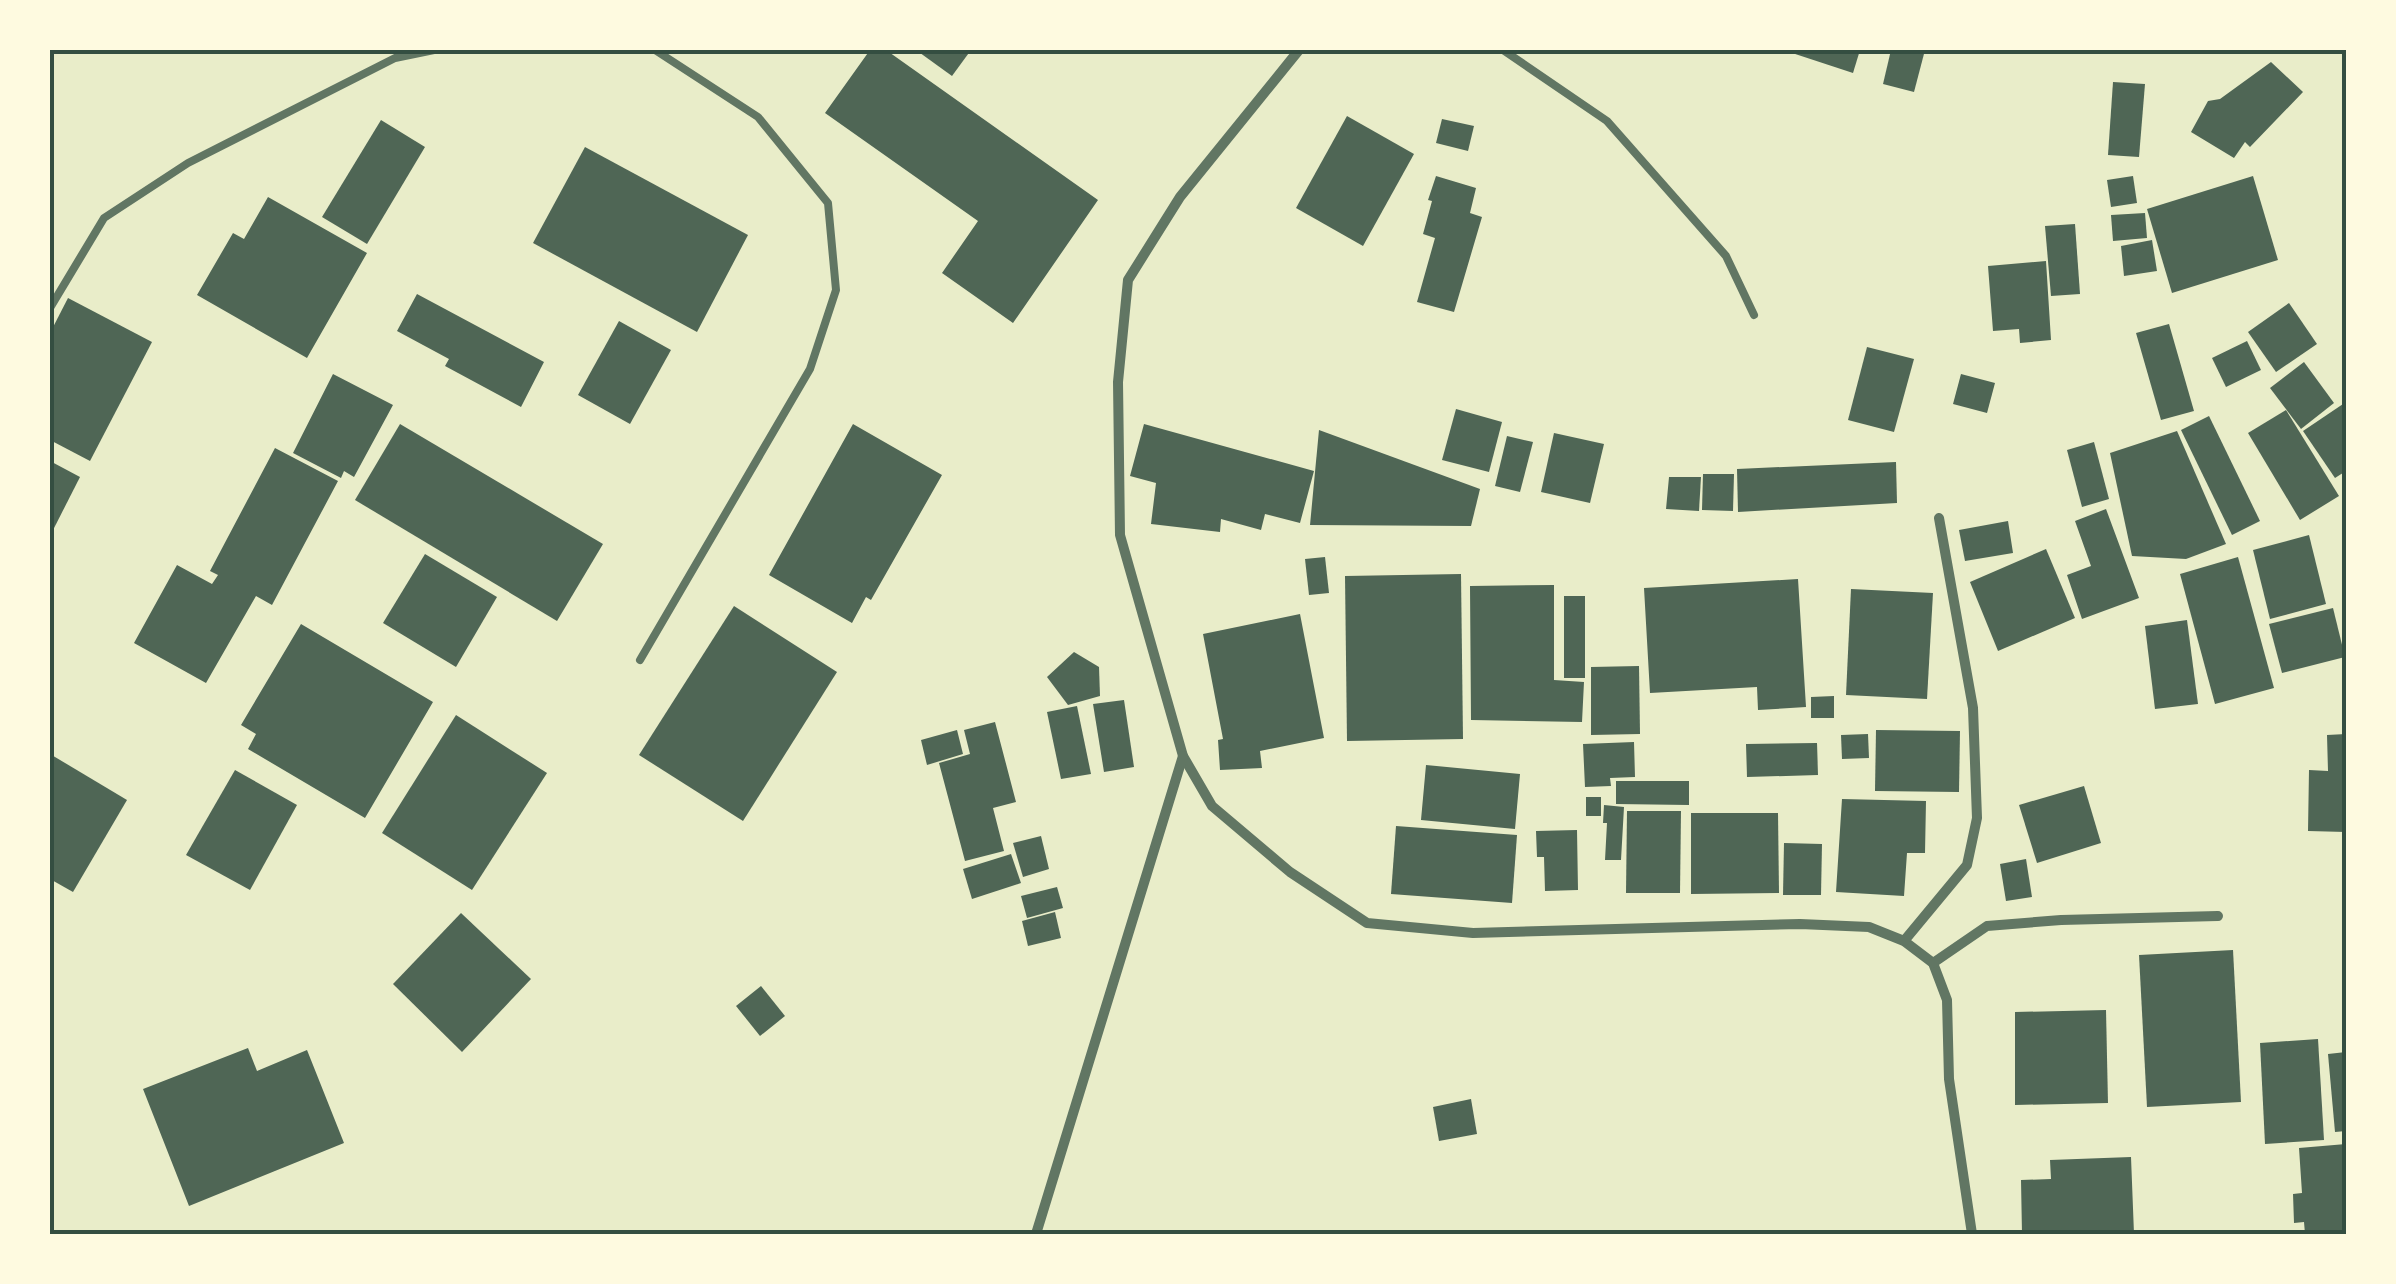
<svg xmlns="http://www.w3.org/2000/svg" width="2396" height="1284" viewBox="0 0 2396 1284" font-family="'Archivo Narrow',sans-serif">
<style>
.building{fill:#4f6655}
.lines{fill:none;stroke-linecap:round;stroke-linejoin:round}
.service{stroke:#617663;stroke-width:8}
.minor{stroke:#617663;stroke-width:10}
.neatline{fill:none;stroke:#344e41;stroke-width:4}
</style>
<rect width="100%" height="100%" fill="#e9edc9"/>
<!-- building -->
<g class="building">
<polygon points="870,50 886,50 1098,200 1013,323 942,273 978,221 825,113"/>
<polygon points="916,50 971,50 952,76"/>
<polygon points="1783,50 1860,50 1853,73"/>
<polygon points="1891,50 1925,50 1914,92 1883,84"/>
<polygon points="2271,62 2303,92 2250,147 2245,142 2234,158 2191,132 2208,101 2220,99"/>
<polygon points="2113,82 2145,84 2139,157 2108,155"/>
<polygon points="1347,116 1414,154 1363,246 1296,208"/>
<polygon points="1442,119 1474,126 1468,151 1436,143"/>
<polygon points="381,120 425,147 367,244 322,217"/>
<polygon points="585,147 748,235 697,332 533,243"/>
<polygon points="1436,176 1476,188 1470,213 1482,217 1454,312 1417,302 1435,238 1423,234 1432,201 1428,200"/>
<polygon points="2133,176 2137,203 2111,207 2107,180"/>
<polygon points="2253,176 2278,260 2172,293 2147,209"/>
<polygon points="268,197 367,253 307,358 197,295 233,233 244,239"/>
<polygon points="2145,213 2147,238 2113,241 2111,215"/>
<polygon points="2075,224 2080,294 2051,296 2045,226"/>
<polygon points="2152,240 2157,271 2124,276 2121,246"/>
<polygon points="2046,261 2051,340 2020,343 2019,329 1993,331 1988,266"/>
<polygon points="417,294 544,362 521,407 445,366 449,359 397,331"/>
<polygon points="68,298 152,342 90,461 50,440 50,333"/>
<polygon points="2289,303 2317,344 2276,372 2248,332"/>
<polygon points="619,321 671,350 630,424 578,395"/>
<polygon points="2169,324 2194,411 2161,420 2136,333"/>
<polygon points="2247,341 2261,370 2226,387 2212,358"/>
<polygon points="1867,347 1914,359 1894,432 1848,420"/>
<polygon points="2304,362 2334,403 2301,429 2270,388"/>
<polygon points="333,374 393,405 354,477 344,471 341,478 293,453"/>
<polygon points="1961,374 1995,383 1987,413 1953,404"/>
<polygon points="2346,402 2346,471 2335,478 2303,431"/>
<polygon points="1456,409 1502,422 1489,472 1442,460"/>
<polygon points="2286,410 2339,496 2300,520 2248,433"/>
<polygon points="2209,416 2260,521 2232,535 2181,430"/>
<polygon points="400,424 603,544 557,621 355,500"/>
<polygon points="853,424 942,475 871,600 866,597 852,623 769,575"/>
<polygon points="1144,424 1314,471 1300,523 1265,514 1261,530 1221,519 1220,532 1151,524 1156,483 1130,476"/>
<polygon points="1319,430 1480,489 1471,526 1310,525"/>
<polygon points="2177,431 2226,544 2186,559 2132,556 2110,453"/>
<polygon points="1554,433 1604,444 1590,503 1541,492"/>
<polygon points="1507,436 1533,442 1520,492 1495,486"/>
<polygon points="2094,442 2109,499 2082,507 2067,450"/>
<polygon points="275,448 338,481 272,605 256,596 206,683 134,643 177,565 212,584 218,575 210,571"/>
<polygon points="50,461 80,477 50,536"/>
<polygon points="1896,462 1897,503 1738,512 1737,469"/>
<polygon points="1703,474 1734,474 1733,511 1702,510"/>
<polygon points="1669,477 1701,477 1699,511 1666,509"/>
<polygon points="2106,509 2139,598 2082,619 2067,575 2091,566 2075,521"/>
<polygon points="2008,521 2013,553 1965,561 1959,530"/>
<polygon points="2309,535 2326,604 2270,619 2253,550"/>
<polygon points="2046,549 2075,618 1998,651 1970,582"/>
<polygon points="425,554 497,597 456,667 383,623"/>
<polygon points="1325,557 1329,593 1309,595 1305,559"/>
<polygon points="2238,557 2274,688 2215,704 2180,574"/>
<polygon points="1461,574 1463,739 1347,741 1345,576"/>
<polygon points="1798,579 1806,707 1758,710 1757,687 1650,693 1644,588"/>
<polygon points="1554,585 1554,680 1584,682 1582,722 1471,720 1470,586"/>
<polygon points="1851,589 1933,593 1927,699 1846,695"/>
<rect x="1564" y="596" width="21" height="82"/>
<polygon points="734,606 837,672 743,821 639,755"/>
<polygon points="2333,608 2345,657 2282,673 2269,624"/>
<polygon points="1300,614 1324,738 1260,751 1262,768 1220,770 1218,740 1223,739 1203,634"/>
<polygon points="2187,620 2198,704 2155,709 2145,626"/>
<polygon points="301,624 433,702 365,818 248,749 256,734 241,725"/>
<polygon points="1074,652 1099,667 1100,696 1068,705 1047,677"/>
<polygon points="1639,666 1640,734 1591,735 1591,667"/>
<polygon points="1834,696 1834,718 1811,718 1811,697"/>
<polygon points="1124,700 1134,767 1104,772 1093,704"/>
<polygon points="1077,706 1091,774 1061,779 1047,712"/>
<polygon points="456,715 547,773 472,890 382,833"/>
<polygon points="995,722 1016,802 993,808 1004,851 965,861 939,763 970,754 964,730"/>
<polygon points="957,730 963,754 927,765 921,740"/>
<polygon points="1876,730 1960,731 1959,792 1875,791"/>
<polygon points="1868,734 1869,758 1842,759 1841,735"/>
<polygon points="2346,734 2346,832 2308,831 2309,770 2328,771 2327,735"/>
<polygon points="1634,742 1635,777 1610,778 1611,786 1585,787 1583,744"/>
<polygon points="1817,743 1818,775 1747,777 1746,744"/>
<polygon points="50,754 127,800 73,892 50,879"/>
<polygon points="1426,765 1520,774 1515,829 1421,820"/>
<polygon points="235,770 297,805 250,890 186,855"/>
<polygon points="1616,781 1689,781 1689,805 1616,804"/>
<polygon points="2084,786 2101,843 2037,863 2019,805"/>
<rect x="1586" y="797" width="15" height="19"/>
<polygon points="1842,799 1926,801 1925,853 1907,853 1904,896 1836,892"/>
<polygon points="1604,805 1624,807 1621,860 1605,860 1607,823 1603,823"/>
<polygon points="1627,811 1681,811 1680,893 1626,893"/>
<polygon points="1691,813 1778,813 1779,893 1691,894"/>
<polygon points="1396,826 1517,835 1512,903 1391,894"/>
<polygon points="1577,830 1578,890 1545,891 1544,857 1537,857 1536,831"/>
<polygon points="1041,836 1049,869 1023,877 1013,843"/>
<polygon points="1784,843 1822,844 1821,895 1783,895"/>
<polygon points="1011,854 1021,883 972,899 963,869"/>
<polygon points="2026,859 2032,897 2006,901 2000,864"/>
<polygon points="1057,887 1063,908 1027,918 1021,896"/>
<polygon points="1055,912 1061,938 1028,946 1022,921"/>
<polygon points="461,913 531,979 462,1052 393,984"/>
<polygon points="2233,950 2241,1102 2147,1107 2139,955"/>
<polygon points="761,986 785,1016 760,1036 736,1006"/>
<polygon points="2106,1010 2108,1103 2015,1105 2015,1012"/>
<polygon points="2318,1039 2324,1140 2265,1144 2260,1043"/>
<polygon points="248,1048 257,1071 307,1050 344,1143 189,1206 143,1089"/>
<polygon points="2346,1052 2346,1131 2335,1132 2328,1054"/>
<polygon points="1471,1099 1477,1134 1439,1141 1433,1107"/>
<polygon points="2346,1144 2346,1234 2305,1234 2304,1222 2294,1223 2293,1194 2302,1193 2299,1148"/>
<polygon points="2131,1157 2134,1234 2022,1234 2021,1180 2051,1179 2050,1160"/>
</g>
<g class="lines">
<!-- service -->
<g class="service">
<polyline points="1503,50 1607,121 1726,256 1754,315"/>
<polyline points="50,308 104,218 188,163 395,58 434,50"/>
<polyline points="640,660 810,369 836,290 828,203 758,117 655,50"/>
</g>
<!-- minor -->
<g class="minor">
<polyline points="1299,50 1180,197 1128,280 1118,382 1120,535 1183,756 1212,806 1290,872 1367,923 1473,933 1800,924 1869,927 1904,941 1933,963 1947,1000 1949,1079 1972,1234"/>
<polyline points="1904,941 1967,865 1977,818 1973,708 1939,518"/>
<polyline points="1933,963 1987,926 2061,920 2218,916"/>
<polyline points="1036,1234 1183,756"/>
</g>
</g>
<!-- border -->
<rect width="2396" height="1284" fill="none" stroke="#fefae0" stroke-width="105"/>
<rect x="52" y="52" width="2292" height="1180" class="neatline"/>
</svg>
